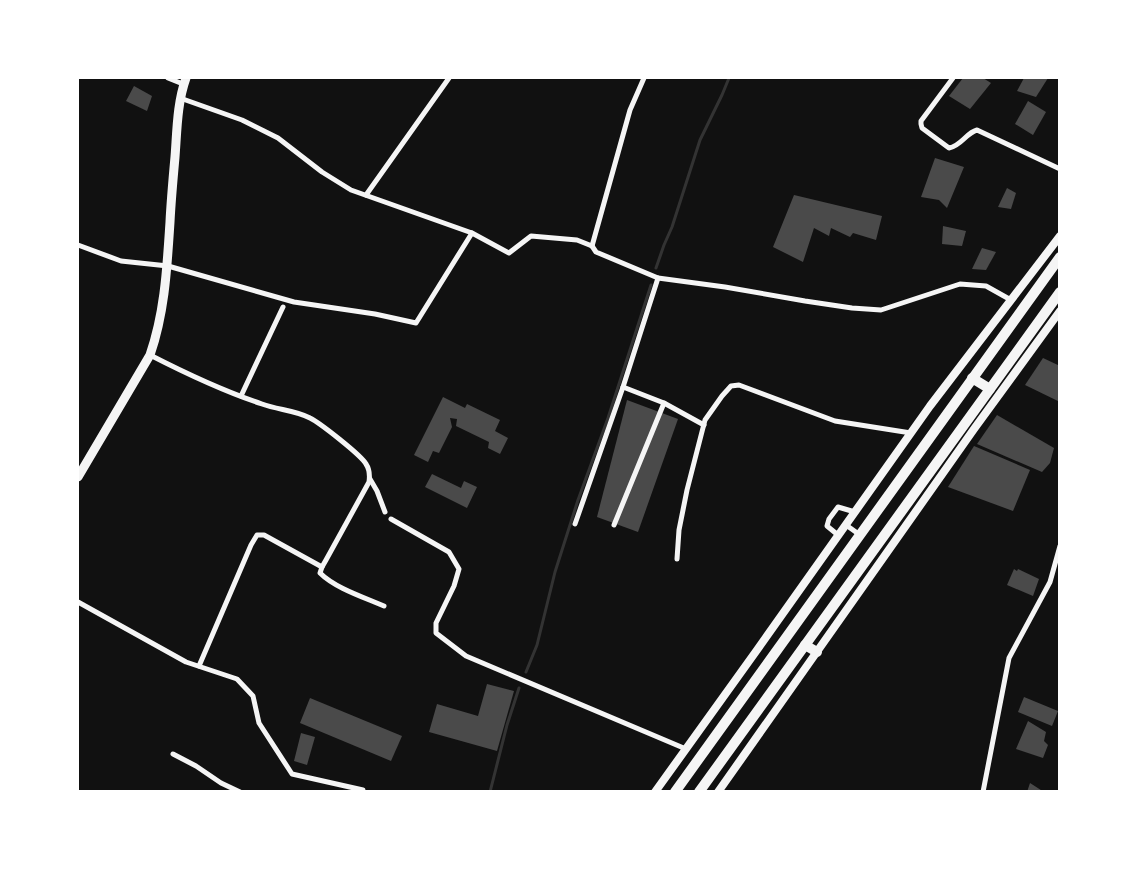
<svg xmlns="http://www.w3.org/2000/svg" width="1137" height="869" viewBox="0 0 1137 869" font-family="'Fira Sans Condensed',sans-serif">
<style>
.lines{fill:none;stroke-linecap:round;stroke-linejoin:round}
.stream{stroke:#333;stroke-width:3}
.building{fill:#4a4a4a}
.minor{stroke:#f5f5f5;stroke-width:5}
.tertiary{stroke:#f5f5f5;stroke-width:8}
.secondary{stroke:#f5f5f5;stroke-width:9}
.trunk{stroke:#f5f5f5;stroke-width:10}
</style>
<rect width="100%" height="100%" fill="#111"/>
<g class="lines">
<!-- stream -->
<g class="stream">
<polyline points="656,268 664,245 672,227 700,140 722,95 729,78"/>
<polyline points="526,672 537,645 555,572 578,500 608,418 651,285"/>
<polyline points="490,792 507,725 519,688"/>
</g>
</g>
<!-- building -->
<g class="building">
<polygon points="963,78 983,78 991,83 970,109 949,96"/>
<polygon points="1024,78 1048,78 1036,97 1017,91"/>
<polygon points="134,86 152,96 147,111 126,101"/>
<polygon points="1028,101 1046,112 1033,135 1015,124"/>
<polygon points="935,158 964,167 947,208 939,200 921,197"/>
<polygon points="1007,188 1016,193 1011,209 998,207"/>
<polygon points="794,195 882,216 876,240 853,233 850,237 831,228 829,236 814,228 803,262 773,247"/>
<polygon points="943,226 966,231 962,246 942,244"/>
<polygon points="982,248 996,252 986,270 972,269"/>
<polygon points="1043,358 1060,366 1060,402 1025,385"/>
<polygon points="443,397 465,408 467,404 500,420 495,431 508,438 500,454 488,448 489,442 456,426 457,419 450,418 452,427 439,453 433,451 428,462 414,455"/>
<polygon points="627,400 678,419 638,532 597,517"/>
<polygon points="997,415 1054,448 1050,463 1042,472 977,444"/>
<polygon points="974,446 1030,470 1013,511 948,487"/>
<polygon points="432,474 461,488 464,481 477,487 467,508 425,487"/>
<polygon points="1014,569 1017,571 1018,569 1039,579 1033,596 1007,585"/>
<polygon points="487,684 514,691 497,751 429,732 437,704 478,716"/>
<polygon points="1024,697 1058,711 1052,726 1018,712"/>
<polygon points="310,698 402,736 391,761 300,723"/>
<polygon points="1028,721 1046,732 1044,741 1048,745 1043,758 1016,749"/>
<polygon points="301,733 315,737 307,765 294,761"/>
<polygon points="1030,783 1044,792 1027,792"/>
</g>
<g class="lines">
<!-- minor -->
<g class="minor">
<polyline points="168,78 183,84"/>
<path d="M953,78l-32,43v3l1,4 27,20c12,-2 17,-15 28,-18l83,39"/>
<polyline points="180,98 242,120 278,138 322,172 351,190 472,233 509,253 531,236 577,240 592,246"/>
<polyline points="366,195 449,78"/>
<polyline points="78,245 121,261 168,266 294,302 375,314 416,323 472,233"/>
<polyline points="592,246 596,252 658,278 725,287 805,301 852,308 881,310 960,284 986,286 1011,300"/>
<polyline points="592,246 630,110 644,78"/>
<path d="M150,355c37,19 73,36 112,49 16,6 33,6 48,14 10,5 51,37 56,46 4,6 4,11 3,18l-43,78 -4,7 -2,6c15,15 43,24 64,33"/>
<polyline points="623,387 658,278"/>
<polyline points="241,396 283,307"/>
<polyline points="370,479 377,491 385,512"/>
<polyline points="391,519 449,552 459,569 454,586 436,623 436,633 466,656 686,749"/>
<polyline points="575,524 623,387 664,403 704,425"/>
<polyline points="614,525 664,403"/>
<polyline points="846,525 860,535"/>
<polyline points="838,535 827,526 829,519 838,507 855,512"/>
<polyline points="677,559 679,530 687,490 705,420 722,396 731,386 739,385 835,421 911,433"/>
<polyline points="78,602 186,662 237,679 253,696 259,723 292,774 363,790 363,792"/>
<polyline points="199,666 251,545 257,535 264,535 322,567"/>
<polyline points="173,754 196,766 221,783 240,792"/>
<polyline points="983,792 1009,658 1050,582 1060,546"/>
</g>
<!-- tertiary -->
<g class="tertiary">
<polyline points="655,792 757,650 930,406 1060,236"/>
<polyline points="718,792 974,429 1060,311"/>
</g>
<!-- secondary -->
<path class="secondary" d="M78,477l72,-122c15,-43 17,-88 20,-133 1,-21 3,-43 5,-65 2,-26 2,-54 11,-79"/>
<!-- trunk -->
<g class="trunk">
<polyline points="972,378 990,389"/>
<polyline points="805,645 817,652"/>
<polyline points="675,792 1060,257"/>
<polyline points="699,792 1060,292"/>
</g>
</g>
<!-- border -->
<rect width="1137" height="869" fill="none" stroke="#ffffff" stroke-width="158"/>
</svg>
